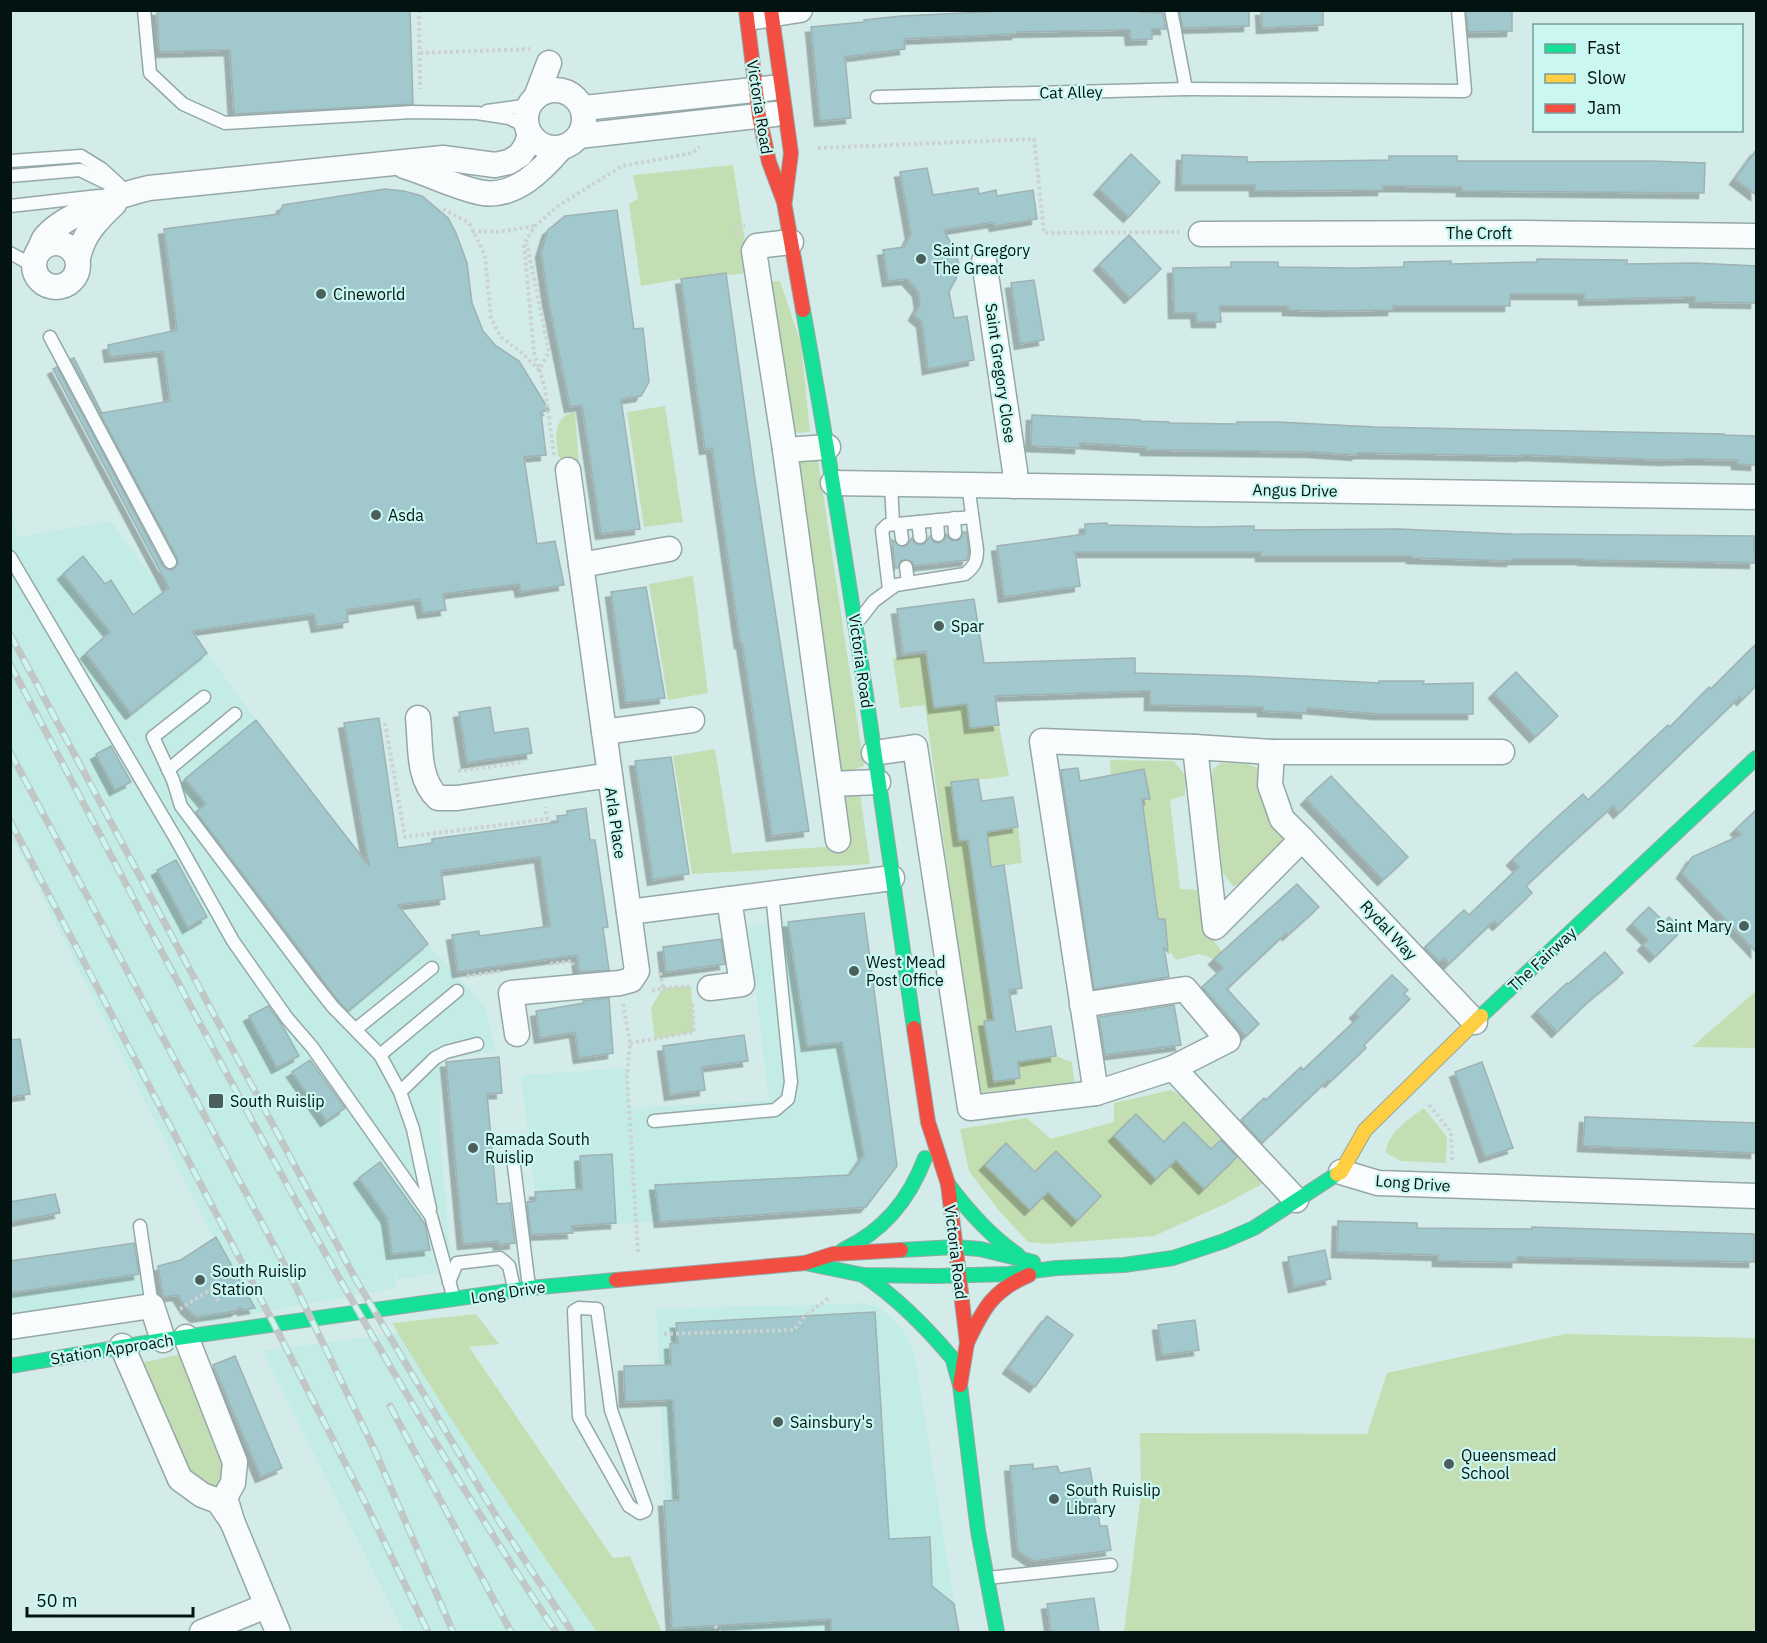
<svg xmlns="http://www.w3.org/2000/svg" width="1767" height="1643" viewBox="0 0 1767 1643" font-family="'IBM Plex Sans',sans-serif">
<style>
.built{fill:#c3ece7}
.green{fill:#c4deb3;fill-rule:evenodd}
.building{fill:#a0c8cd;stroke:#9fb2b3;stroke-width:1.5;filter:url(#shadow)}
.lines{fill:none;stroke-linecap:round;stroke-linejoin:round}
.lane-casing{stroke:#95a8a6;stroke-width:15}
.street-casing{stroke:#95a8a6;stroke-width:27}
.fast-casing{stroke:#95a8a6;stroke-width:16}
.slow-casing{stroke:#95a8a6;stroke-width:16}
.jam-casing{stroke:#95a8a6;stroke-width:16}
.path{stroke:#cbd2d1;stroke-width:4;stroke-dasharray:3 3;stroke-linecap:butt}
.lane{stroke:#f9fcfc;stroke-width:12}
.street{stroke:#f9fcfc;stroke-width:24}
.fast{stroke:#16e098;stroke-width:14}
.slow{stroke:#ffcf43;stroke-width:14}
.jam{stroke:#f24e42;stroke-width:14}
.rail-casing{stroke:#c0c7c6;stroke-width:7}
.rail{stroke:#caf7f1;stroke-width:4.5;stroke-dasharray:14;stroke-linecap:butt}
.poi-dot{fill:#4c5f5d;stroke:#caf7f1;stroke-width:2}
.labels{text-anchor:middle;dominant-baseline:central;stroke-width:4.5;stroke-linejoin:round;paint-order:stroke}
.street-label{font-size:16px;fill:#031311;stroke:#caf7f1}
.poi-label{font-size:16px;fill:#031311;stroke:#caf7f1;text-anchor:start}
</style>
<defs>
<filter id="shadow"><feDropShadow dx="-5.5" dy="5.5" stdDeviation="0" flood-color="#0004"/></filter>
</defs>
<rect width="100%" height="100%" fill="#d4ece9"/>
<!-- built -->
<g class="built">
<polygon points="10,503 18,537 111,521 256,720 428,944 486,1008 496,1051 441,1060 440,1135 452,1270 397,1280 393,1263 396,1288 251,1314 240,1308 231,1315 210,1322 197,1317 187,1309 179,1295 163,1297 157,1266 181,1260 214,1239 16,845 11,845"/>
<polygon points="864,913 897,1166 866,1207 660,1222 573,1226 573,1232 538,1235 535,1192 521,1075 628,1068 629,1108 769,1101 748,926"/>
<polygon points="137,1243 145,1300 11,1318 11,1261"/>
<polygon points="863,1303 879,1307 904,1331 914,1351 959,1632 672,1632 656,1309"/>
<polygon points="430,1329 642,1632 404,1632 262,1351"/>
</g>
<!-- green -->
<g class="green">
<polygon points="733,165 750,273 681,279 641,286 629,204 638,199 633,175"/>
<polygon points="780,281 801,344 810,432 799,433 791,429 769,282"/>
<polygon points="665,406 683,522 644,527 627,412"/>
<path d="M575,412l4,53c-7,-2 -17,-2 -21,-10 0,-1 -1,-9 -1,-10 -2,-15 1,-31 18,-33z"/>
<polygon points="818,460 864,766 847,772 839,769 794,462"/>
<polygon points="693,576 708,693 668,700 649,584"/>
<polygon points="926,654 934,708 967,704 971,728 999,725 1009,776 951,783 960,841 988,837 987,832 1018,827 1022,863 972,870 990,993 998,1019 984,1022 994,1082 1020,1078 1018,1062 1056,1056 1072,1062 1074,1082 978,1093 925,705 900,708 893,658"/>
<polygon points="715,749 732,853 824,847 847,848 840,798 860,794 870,864 692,874 673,756"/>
<polygon points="1110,760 1174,761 1185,775 1185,795 1170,800 1180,889 1202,890 1207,933 1222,951 1214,959 1199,954 1176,960 1167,948 1165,919 1158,919 1142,799 1149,799 1143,769 1111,775"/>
<polygon points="1221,763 1248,764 1259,769 1268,810 1283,838 1281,850 1244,885 1233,886 1223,873 1212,780 1213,769"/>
<polygon points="691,986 694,1032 655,1039 651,1008 663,988"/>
<polygon points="1756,991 1756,1048 1692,1047"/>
<path d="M1171,1090l19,11 74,82 -39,21 -71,32 -108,8 -18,-2 -28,-30 -31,-41 -9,-42 67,-11 24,21 63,-17v-19zM1136,1114l28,28 21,-20 43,44 -24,23 -28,-29 -20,19 -42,-43zM1006,1144l29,28 42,48 -29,-28 -18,18 -45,-45z"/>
<path d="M1424,1108l23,29 -1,26 -45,-2 -15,-8c0,-19 24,-35 38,-45z"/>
<path d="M476,1314l23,30 -30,3 144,211 17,-2 32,76h-65c-71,-101 -142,-202 -205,-309z"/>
<polygon points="1565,1334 1756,1338 1756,1632 1124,1632 1141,1494 1140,1433 1367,1434 1387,1373"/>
<polygon points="181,1354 229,1460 218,1490 205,1490 187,1473 141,1363"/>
</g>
<!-- building -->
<g class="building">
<polygon points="157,10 410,10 413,104 234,114 230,50 159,52"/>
<polygon points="1025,10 1139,10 1139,12 1163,13 1166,29 1152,29 1152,39 1131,40 1130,30 1017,32 1017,34 904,39 905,49 845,57 851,118 820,121 811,27 864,22 864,20 901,16"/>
<polygon points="1179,10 1249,10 1249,26 1183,28"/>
<polygon points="1261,10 1323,10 1323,25 1262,28"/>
<polygon points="1466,10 1512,10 1512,31 1468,32"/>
<polygon points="1756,150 1756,195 1735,179"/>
<polygon points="1131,154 1160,182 1129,217 1099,189"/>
<polygon points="1182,155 1247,157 1247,162 1389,160 1389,156 1457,156 1457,161 1653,161 1705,163 1704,193 1462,191 1462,187 1383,186 1383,190 1255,191 1255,185 1181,185"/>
<polygon points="927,168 933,195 978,188 979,194 996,190 997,196 1033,190 1037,219 995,226 994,222 944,230 956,253 959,265 956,279 949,292 954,318 967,316 974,360 928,369 922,322 914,315 920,304 918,291 907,279 888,281 883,250 904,247 911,234 900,172"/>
<polygon points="385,189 404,191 422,196 448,218 456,233 467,263 472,303 483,331 496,346 519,361 549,410 541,412 546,455 524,457 537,544 555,541 564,585 521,592 519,584 443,594 446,610 423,613 420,599 347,610 348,622 317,627 314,614 192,631 207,653 131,714 86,653 110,632 63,574 83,556 105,584 111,580 133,615 169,588 53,369 57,367 163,566 169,570 174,569 178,563 177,558 71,359 74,358 102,413 170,401 163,351 110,357 108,345 177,330 164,229 279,214 283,205"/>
<polygon points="617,210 634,329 643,328 649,382 641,396 621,399 640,529 601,534 582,405 570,407 548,299 541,252 548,230 565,216"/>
<polygon points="1129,235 1161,269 1130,298 1099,265"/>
<polygon points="1537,259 1627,260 1627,264 1696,263 1756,266 1756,303 1695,302 1695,297 1584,300 1584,294 1510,294 1510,306 1393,306 1393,310 1326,311 1288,310 1288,306 1220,306 1221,322 1197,322 1196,313 1174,313 1173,268 1231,267 1231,262 1278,262 1278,267 1352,268 1404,267 1404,262 1451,261 1451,264 1537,262"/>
<polygon points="726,273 754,473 809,831 772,836 742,643 740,643 712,448 705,449 681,279"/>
<polygon points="1034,280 1044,340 1020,344 1011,283"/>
<polygon points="1032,415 1140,420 1140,421 1169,422 1169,423 1237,424 1237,422 1278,422 1375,427 1724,434 1724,435 1756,436 1756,465 1737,464 1737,460 1693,459 1666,460 1523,455 1523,456 1419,454 1357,453 1357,455 1313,452 1146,450 1146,447 1080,443 1080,448 1031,446"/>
<polygon points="1107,523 1107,525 1204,527 1254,526 1254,530 1399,529 1512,534 1754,536 1755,563 1583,560 1583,559 1512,559 1512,561 1412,558 1412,556 1261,556 1261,552 1075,552 1080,586 1004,597 997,546 1085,534 1085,524"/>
<polygon points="963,532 966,532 967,535 969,553 967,560 914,566 912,562 905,559 901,561 898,568 895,568 892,540 903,547 907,545 912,538 914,542 921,545 925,543 930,536 934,542 939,543 945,539 946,534 952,541 959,540"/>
<polygon points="646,587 665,698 626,703 611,592"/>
<polygon points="974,599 984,663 1135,658 1135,673 1246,676 1379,683 1379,681 1424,681 1423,684 1473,683 1473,714 1379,714 1307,708 1307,713 1263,711 1263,707 1150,705 1150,691 995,696 999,725 970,728 967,704 934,708 926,651 903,654 897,609"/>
<polygon points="1756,644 1756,686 1742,700 1740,697 1619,813 1613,806 1570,845 1526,886 1532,893 1498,925 1494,921 1449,964 1444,958 1439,962 1425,947 1464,910 1469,915 1519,867 1512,860 1553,821 1583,794 1588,800 1668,725 1670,727 1709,687 1711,689"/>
<polygon points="1516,672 1558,716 1535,737 1494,693"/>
<polygon points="490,707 494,733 528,728 532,753 467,763 459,712"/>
<polygon points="379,718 398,848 432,843 432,839 558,822 557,816 567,815 567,811 586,808 590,840 595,840 608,927 603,928 609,970 579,972 577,955 458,972 452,935 479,931 479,936 550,926 540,857 441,871 445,899 398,905 428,944 348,1011 339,1002 196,812 206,804 185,779 256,720 369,866 344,723"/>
<polygon points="111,746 131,782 115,790 96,754"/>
<polygon points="671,757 689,874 653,880 635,761"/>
<polygon points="1078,768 1080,781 1144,769 1150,799 1142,799 1158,919 1165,919 1168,952 1164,948 1169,977 1094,989 1061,770"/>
<polygon points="1331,776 1408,857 1383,880 1306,799"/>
<polygon points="978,779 982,801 1013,797 1018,827 987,832 991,867 1004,865 1022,988 1009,990 1016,1032 1051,1026 1056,1056 1018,1062 1020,1078 994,1082 984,1021 994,1020 968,840 959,841 951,782"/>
<polygon points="1756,810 1756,952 1682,873 1692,857 1741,835 1736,829"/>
<polygon points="176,860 207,917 188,928 157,870"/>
<polygon points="1297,884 1319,907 1288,935 1286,933 1227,989 1259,1024 1246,1036 1202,987 1223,968 1214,959"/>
<polygon points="1649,907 1664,922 1669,917 1682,930 1655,957 1643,945 1648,940 1632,924"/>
<polygon points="864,913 897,1166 866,1207 660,1222 655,1185 850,1175 864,1155 842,1042 807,1046 788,922"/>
<polygon points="721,939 725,964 666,972 663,947"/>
<polygon points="1605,952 1623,973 1591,999 1557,1032 1537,1011 1567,983 1568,984"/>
<polygon points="1392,975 1408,990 1404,994 1410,999 1364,1045 1366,1048 1330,1082 1328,1080 1262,1143 1241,1120 1264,1098 1266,1100 1301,1067 1303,1070 1359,1017 1355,1013"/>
<polygon points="609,998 613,1053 579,1058 575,1032 540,1038 536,1011 584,1003 583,1001"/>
<polygon points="1174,1005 1181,1045 1105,1055 1099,1017"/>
<polygon points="268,1006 282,1025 299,1056 277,1068 249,1016"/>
<polygon points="744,1035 748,1061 702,1067 705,1090 670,1095 663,1046"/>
<polygon points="20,1039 30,1094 10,1097 10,1040"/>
<polygon points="499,1057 502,1093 487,1094 497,1204 510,1203 515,1243 499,1245 498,1241 463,1244 446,1062"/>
<polygon points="310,1060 345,1108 326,1121 292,1072"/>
<polygon points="1482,1062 1513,1148 1485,1157 1455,1072"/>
<polygon points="1136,1114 1164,1142 1184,1122 1211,1149 1221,1140 1237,1157 1204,1189 1176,1160 1156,1179 1114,1136"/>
<polygon points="1585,1117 1756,1123 1756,1153 1583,1146"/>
<polygon points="1006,1143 1035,1172 1056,1151 1101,1196 1077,1221 1048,1192 1030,1210 985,1165"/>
<polygon points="612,1154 616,1223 572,1226 573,1233 531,1235 527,1202 536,1201 535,1192 582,1189 580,1156"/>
<polygon points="380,1162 425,1224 430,1250 392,1254 387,1218 359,1178"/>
<polygon points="55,1194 60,1213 10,1222 10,1202"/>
<polygon points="1338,1221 1417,1223 1417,1228 1532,1229 1532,1227 1754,1234 1754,1262 1517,1257 1517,1262 1438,1261 1438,1255 1337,1252"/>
<polygon points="216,1237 255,1308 244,1310 240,1308 236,1311 196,1317 187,1309 178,1295 163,1297 158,1266 181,1260"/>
<polygon points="134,1243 139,1274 10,1293 10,1261"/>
<polygon points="1325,1250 1331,1279 1294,1287 1288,1257"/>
<polygon points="875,1312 889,1539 930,1537 932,1586 954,1604 959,1632 831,1632 831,1619 672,1628 664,1501 679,1500 673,1400 625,1402 624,1366 671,1365 670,1344 678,1343 676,1323"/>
<polygon points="1047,1316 1073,1335 1035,1387 1008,1368"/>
<polygon points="1195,1320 1199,1350 1162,1355 1158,1325"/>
<polygon points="235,1356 282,1468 261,1477 213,1365"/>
<polygon points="1033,1464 1033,1469 1057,1466 1060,1473 1090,1468 1100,1526 1107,1526 1111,1550 1033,1561 1018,1551 1010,1466"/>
<polygon points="1094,1598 1099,1632 1051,1632 1047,1604"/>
</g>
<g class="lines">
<defs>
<g id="lane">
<polyline points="144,10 150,73 183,104 225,123 412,112 477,113 509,118 527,127"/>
<polyline points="1186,89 1465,91 1458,10"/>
<polyline points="877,97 1186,89 1171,10"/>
<polyline points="487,111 530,105"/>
<polyline points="10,161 81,156 102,169 127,192"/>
<polyline points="10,176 80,170 115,187"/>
<polyline points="10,206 99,196"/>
<polyline points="10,253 34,266"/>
<polyline points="50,337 170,562"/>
<polyline points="891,484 893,524"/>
<polyline points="954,518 955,533"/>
<polyline points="937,520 938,535"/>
<polyline points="918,522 920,537"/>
<polyline points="900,524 902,539"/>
<polyline points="10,557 176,839 233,941 287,1018 312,1047 431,1216 454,1299"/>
<polyline points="906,567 908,582"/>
<polyline points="889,589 882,530 887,525 972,517"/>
<path d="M860,619l14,-18 22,-16 69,-11c9,-7 12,-12 12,-24l-9,-65"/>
<polyline points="204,697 153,737 173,780 181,806 314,983 333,1007 380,1055 400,1092 413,1129 430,1209"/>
<polyline points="168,770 235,714"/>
<polyline points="356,1029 432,968"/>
<polyline points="380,1055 457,991"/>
<polyline points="400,1092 435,1058 446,1052 477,1044"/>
<polyline points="654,1121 775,1110 788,1099 791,1082 772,893"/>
<polyline points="514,1166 529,1287"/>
<polyline points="140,1226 152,1306"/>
<polyline points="449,1282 457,1263 500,1258 509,1266 514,1288"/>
<polygon points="579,1308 597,1309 611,1410 646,1508 645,1511 640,1513 629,1506 579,1417 574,1311"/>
<polyline points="987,1578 1111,1565"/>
</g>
<g id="street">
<polyline points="755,17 800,10"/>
<circle cx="555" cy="119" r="29"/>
<polyline points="536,97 549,63"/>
<polyline points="584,108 772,88"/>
<polyline points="579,136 775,114"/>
<path d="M404,166c24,7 57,24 80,27 32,4 58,-23 77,-45"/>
<polyline points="1201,234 1517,233 1756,236"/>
<polyline points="791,242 757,246 754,251 785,450 838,840"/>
<circle cx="56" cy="265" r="22"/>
<path d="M38,252c2,-4 4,-9 6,-13 16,-23 78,-45 105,-51l294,-30 52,7 14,-3 11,-7 6,-9 4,-12"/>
<path d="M78,258c5,-24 19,-38 36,-54"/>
<polyline points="984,261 1015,471 1015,486"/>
<polyline points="785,450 828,447"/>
<polyline points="833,483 1756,497"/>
<polyline points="581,565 669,549"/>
<path d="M418,718c3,27 -1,61 20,80h19l140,-21h13"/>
<polyline points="604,732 692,720"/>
<polyline points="1195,747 1215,927 1302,839 1282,819 1270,785 1272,752 1502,752"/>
<polyline points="874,753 915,747 970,1108 1096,1093 1173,1068 1296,1200"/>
<polyline points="832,784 878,782"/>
<polyline points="1302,839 1475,1022"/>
<polyline points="629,912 892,878"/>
<polyline points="710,988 742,984 729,899"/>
<polyline points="1082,1005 1185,989 1228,1040 1173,1068"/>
<polyline points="517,1034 511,993 620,983 631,980 637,971 568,470"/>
<polyline points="1096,1093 1042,741 1195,747 1272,752"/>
<polyline points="1341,1172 1378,1183 1756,1196"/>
<polyline points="10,1327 152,1306 163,1340"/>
<polyline points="122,1346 180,1479 202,1495 218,1501 232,1521 225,1497 233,1483 235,1462 186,1337"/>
<polyline points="232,1521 278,1632"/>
<polyline points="202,1632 266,1606"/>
</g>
<g id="fast">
<path d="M803,310c43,238 77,478 111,718"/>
<polyline points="1481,1016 1756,758"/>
<path d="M948,1184c20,27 42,52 70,71"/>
<path d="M843,1250c41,-19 66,-50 82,-92"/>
<polyline points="901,1250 955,1247 980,1249 1033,1262"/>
<polyline points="805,1263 863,1275 936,1276 1008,1274 1057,1268 1124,1265 1173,1258 1224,1241 1254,1228 1337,1174"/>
<path d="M863,1275c35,23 63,52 90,84"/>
<polyline points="954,1364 960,1385 978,1531 997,1632"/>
<polyline points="10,1366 163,1340 530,1288 616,1280"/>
</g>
<polyline id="slow" points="1337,1174 1341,1172 1365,1130 1481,1016"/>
<g id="jam">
<polyline points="746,10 759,116 769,162 784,202 803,310"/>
<polyline points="771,10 791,153 785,200"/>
<polyline points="914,1028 928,1122 948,1184 967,1343 960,1385"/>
<polyline points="616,1280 805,1263 833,1254 901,1250"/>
<path d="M967,1343c16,-34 26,-53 62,-68"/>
</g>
</defs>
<!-- lane casing -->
<use href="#lane" class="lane-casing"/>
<!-- street casing -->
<use href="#street" class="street-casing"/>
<!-- fast casing -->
<use href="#fast" class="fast-casing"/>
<!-- slow casing -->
<use href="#slow" class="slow-casing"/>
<!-- jam casing -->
<use href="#jam" class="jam-casing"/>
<!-- path -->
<g class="path">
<polyline points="419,10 420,89"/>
<polyline points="420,53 530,49"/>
<polyline points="818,148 1034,139 1044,233 1179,232"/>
<polyline points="443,209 469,223 485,255 491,318 501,337 520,351 539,370 549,352 527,244"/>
<polyline points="472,231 499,232 534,226"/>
<polyline points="737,236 735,227 745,226"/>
<polyline points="554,455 545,388 534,353 524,244 535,226 558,206 622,166 692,153 700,147"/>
<polyline points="385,723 405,837 547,819 545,807"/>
<polyline points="458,771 524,762"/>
<polyline points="550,964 572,961 573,965"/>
<polyline points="467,976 501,971"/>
<polyline points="663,988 689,986"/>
<polyline points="652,991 663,988 660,971"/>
<polyline points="623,1004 630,1043 627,1076 638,1253"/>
<polyline points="630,1043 694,1032 692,1001"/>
<polyline points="1429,1105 1451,1132 1452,1162"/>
<polyline points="180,1309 211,1289 220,1304"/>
<polyline points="664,1334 794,1330 805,1316 830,1297"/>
<polyline points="715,1626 720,1632"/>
</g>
<!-- lane -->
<use href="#lane" class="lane"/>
<!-- street -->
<use href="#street" class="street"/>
<!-- fast -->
<use href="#fast" class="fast"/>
<!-- slow -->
<use href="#slow" class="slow"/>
<!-- jam -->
<use href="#jam" class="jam"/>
<defs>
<g id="rail">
<polyline points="10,634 355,1278 499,1521 572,1632"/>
<path d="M10,664c174,328 340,660 546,968"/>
<polyline points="10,752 292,1279 375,1451 453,1632"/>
<polyline points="10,821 262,1301 364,1500 428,1632"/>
<polyline points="390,1406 511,1632"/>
</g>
</defs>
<!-- rail casing -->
<use href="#rail" class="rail-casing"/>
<!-- rail -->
<use href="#rail" class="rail"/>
</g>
<!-- markers -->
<g class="poi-dot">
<circle cx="921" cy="259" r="6"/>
<circle cx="321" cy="294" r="6"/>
<circle cx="376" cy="515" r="6"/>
<circle cx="939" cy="626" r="6"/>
<circle cx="1744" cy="926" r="6"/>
<circle cx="854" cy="971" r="6"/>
<rect x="208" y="1093" width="16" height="16" rx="3"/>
<circle cx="473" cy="1148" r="6"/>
<circle cx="200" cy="1280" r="6"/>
<circle cx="778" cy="1422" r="6"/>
<circle cx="1449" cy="1464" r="6"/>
<circle cx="1054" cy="1499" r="6"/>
</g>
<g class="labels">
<!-- street labels -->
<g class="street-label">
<text transform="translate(1071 92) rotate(-1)">Cat Alley</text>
<text transform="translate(760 107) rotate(81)">Victoria Road</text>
<text x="1479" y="233">The Croft</text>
<text transform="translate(1001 373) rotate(82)">Saint Gregory Close</text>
<text transform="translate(1295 490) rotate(1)">Angus Drive</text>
<text transform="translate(861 661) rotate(82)">Victoria Road</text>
<text transform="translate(616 823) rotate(82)">Arla Place</text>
<text transform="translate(1389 930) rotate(47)">Rydal Way</text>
<text transform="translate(1542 959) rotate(-43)">The Fairway</text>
<text transform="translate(1413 1183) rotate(4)">Long Drive</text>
<text transform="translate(956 1252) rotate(83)">Victoria Road</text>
<text transform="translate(508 1292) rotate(-9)">Long Drive</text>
<text transform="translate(112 1349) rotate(-9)">Station Approach</text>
</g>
<!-- poi labels -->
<g class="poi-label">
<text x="933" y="250">Saint Gregory<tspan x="933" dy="18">The Great</tspan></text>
<text x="333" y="294">Cineworld</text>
<text x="388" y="515">Asda</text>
<text x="951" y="626">Spar</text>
<text x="1732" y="926" text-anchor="end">Saint Mary</text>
<text x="866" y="962">West Mead<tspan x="866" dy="18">Post Office</tspan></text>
<text x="230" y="1101">South Ruislip</text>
<text x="485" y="1139">Ramada South<tspan x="485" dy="18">Ruislip</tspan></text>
<text x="212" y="1271">South Ruislip<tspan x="212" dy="18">Station</tspan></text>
<text x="790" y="1422">Sainsbury's</text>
<text x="1461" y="1455">Queensmead<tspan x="1461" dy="18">School</tspan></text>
<text x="1066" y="1490">South Ruislip<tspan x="1066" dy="18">Library</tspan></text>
</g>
</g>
<!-- border -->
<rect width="1767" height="1643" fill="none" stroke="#031311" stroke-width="24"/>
<!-- legend -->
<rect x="1533" y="24" width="210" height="108" fill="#caf7f1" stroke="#7a9c97" stroke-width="1.5"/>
<rect x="1545" y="44" width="30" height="9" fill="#16e098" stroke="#7a9c97" stroke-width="1.5"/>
<text x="1587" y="54" font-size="18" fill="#031311">Fast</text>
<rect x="1545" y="74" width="30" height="9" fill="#ffcf43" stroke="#7a9c97" stroke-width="1.5"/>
<text x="1587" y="84" font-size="18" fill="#031311">Slow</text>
<rect x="1545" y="104" width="30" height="9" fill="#f24e42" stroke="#7a9c97" stroke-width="1.5"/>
<text x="1587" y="114" font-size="18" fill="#031311">Jam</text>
<!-- scale -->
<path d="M27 1607v9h166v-9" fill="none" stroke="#031311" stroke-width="3"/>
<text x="36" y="1607" font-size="18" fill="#031311" stroke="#caf7f1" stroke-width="4.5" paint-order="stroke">50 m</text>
</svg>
